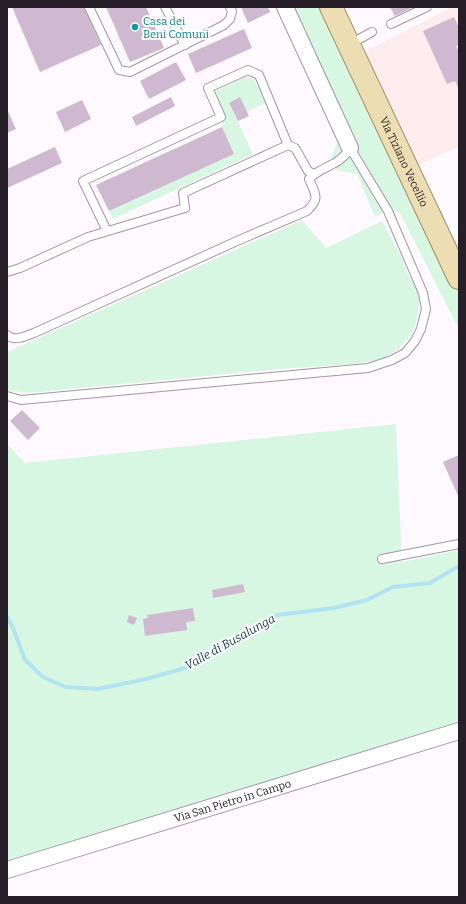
<svg xmlns="http://www.w3.org/2000/svg" width="466" height="904" viewBox="0 0 466 904" font-family="Bitter,serif">
<style>
.industrial{fill:#fdecee}
.green{fill:#d7f7e3}
.lines{fill:none;stroke-linecap:round;stroke-linejoin:round}
.stream{stroke:#b1e3f1;stroke-width:4}
.building{fill:#ceb9d0}
.service-casing{stroke:#a793a9;stroke-width:10}
.minor-casing{stroke:#a793a9;stroke-width:18}
.primary-casing{stroke:#9f8c61;stroke-width:24}
.service{stroke:#fff;stroke-width:8}
.minor{stroke:#fff;stroke-width:16}
.primary{stroke:#ecddb2;stroke-width:22}
.culture-dot{fill:#0f9aa8;stroke:#fff;stroke-width:1.5}
.labels{text-anchor:middle;dominant-baseline:central;stroke-width:4;stroke-linejoin:round;paint-order:stroke}
.culture-label{font-size:11px;fill:#0d838f;stroke:#fff;text-anchor:start}
.street-label{font-size:11px;fill:#271f28;stroke:#fff}
.water-label{font-size:12px;font-style:italic;fill:#103d48;stroke:#fff}
</style>
<rect width="100%" height="100%" fill="#fef9fe"/>
<!-- industrial -->
<polygon class="industrial" points="452,7 459,7 459,146 416,166 362,53"/>
<!-- green -->
<g class="green">
<polygon points="276,7 339,7 459,256 459,329 400,213 391,209 375,217 357,174 337,170 331,157 338,142"/>
<polygon points="244,77 249,77 255,81 265,103 247,112 240,98 229,103 253,154 113,219 109,211 234,154 222,127 222,121 213,92"/>
<polygon points="302,220 326,248 382,221 400,254 409,277 418,289 420,300 416,323 411,336 399,348 381,360 341,365 279,369 28,393 13,391 7,389 7,352"/>
<polygon points="396,424 402,562 459,550 459,734 7,879 7,444 25,463"/>
</g>
<g class="lines">
<!-- stream -->
<polyline class="stream" points="7,617 13,628 25,660 43,677 66,687 98,689 146,679 185,668 209,655 277,615 334,608 367,600 393,587 430,583 459,566"/>
</g>
<!-- building -->
<g class="building">
<polygon points="12,7 84,7 101,45 40,72"/>
<polygon points="106,7 146,7 164,48 130,62"/>
<polygon points="241,7 268,7 270,12 248,23"/>
<polygon points="390,7 414,7 395,16"/>
<polygon points="454,17 459,28 459,45 456,46 458,50 459,49 459,89 455,81 447,84 423,31"/>
<polygon points="244,29 252,48 196,73 188,54"/>
<polygon points="176,62 186,80 149,99 140,81"/>
<polygon points="171,97 175,106 136,126 132,117"/>
<polygon points="240,97 249,116 238,121 229,103"/>
<polygon points="82,100 91,119 65,132 56,112"/>
<polygon points="7,109 16,129 7,133"/>
<polygon points="222,127 234,154 109,211 96,185"/>
<polygon points="55,147 62,163 7,188 7,169"/>
<polygon points="22,410 40,428 28,440 10,421"/>
<polygon points="459,455 459,498 443,462"/>
<polygon points="243,584 245,592 213,598 212,590"/>
<polygon points="193,608 195,621 186,622 187,630 145,636 143,619 148,618 147,615"/>
<polygon points="129,615 137,618 134,625 127,622"/>
</g>
<g class="lines">
<defs>
<g id="service">
<polyline points="89,7 119,70 130,72 224,25 230,19 232,11 230,7"/>
<polyline points="165,7 185,45"/>
<polyline points="391,24 427,7"/>
<polyline points="350,44 372,32"/>
<polyline points="107,231 83,181 221,117 208,88 248,70 259,75 288,145"/>
<polyline points="7,272 20,268 88,237 185,208 183,193 288,145 295,148 308,171 314,174"/>
<path d="M7,335c8,7 18,1 27,-2l203,-92 70,-30c13,-13 9,-16 2,-32 13,-14 30,-12 41,-31l38,63 35,82 3,16 -5,20 -6,12 -10,12 -13,7 -24,8 -347,32 -14,-4"/>
<polyline points="382,559 459,544"/>
</g>
<g id="minor">
<polyline points="285,7 350,148"/>
<path id="s1" d="M7,870l452,-139"/>
</g>
<g id="primary">
<path id="s2" d="M331,7l128,271"/>
</g>
</defs>
<!-- service casing -->
<use href="#service" class="service-casing"/>
<!-- minor casing -->
<use href="#minor" class="minor-casing"/>
<!-- primary casing -->
<use href="#primary" class="primary-casing"/>
<!-- service -->
<use href="#service" class="service"/>
<!-- minor -->
<use href="#minor" class="minor"/>
<!-- primary -->
<use href="#primary" class="primary"/>
</g>
<!-- markers -->
<circle class="culture-dot" cx="135" cy="27" r="4"/>
<g class="labels">
<!-- culture labels -->
<g class="culture-label">
<text x="143" y="21">Casa dei<tspan x="143" dy="13">Beni Comuni</tspan></text>
</g>
<!-- street labels -->
<g class="street-label">
<text stroke="none"><textPath href="#s2" startOffset="171">Via Tiziano Vecellio</textPath></text>
<text stroke="none"><textPath href="#s1" startOffset="236">Via San Pietro in Campo</textPath></text>
</g>
<!-- water labels -->
<g class="water-label">
<text transform="translate(230 642) rotate(-29)">Valle di Busalunga</text>
</g>
</g>
<!-- border -->
<rect width="466" height="904" fill="none" stroke="#271f28" stroke-width="16"/>
</svg>
